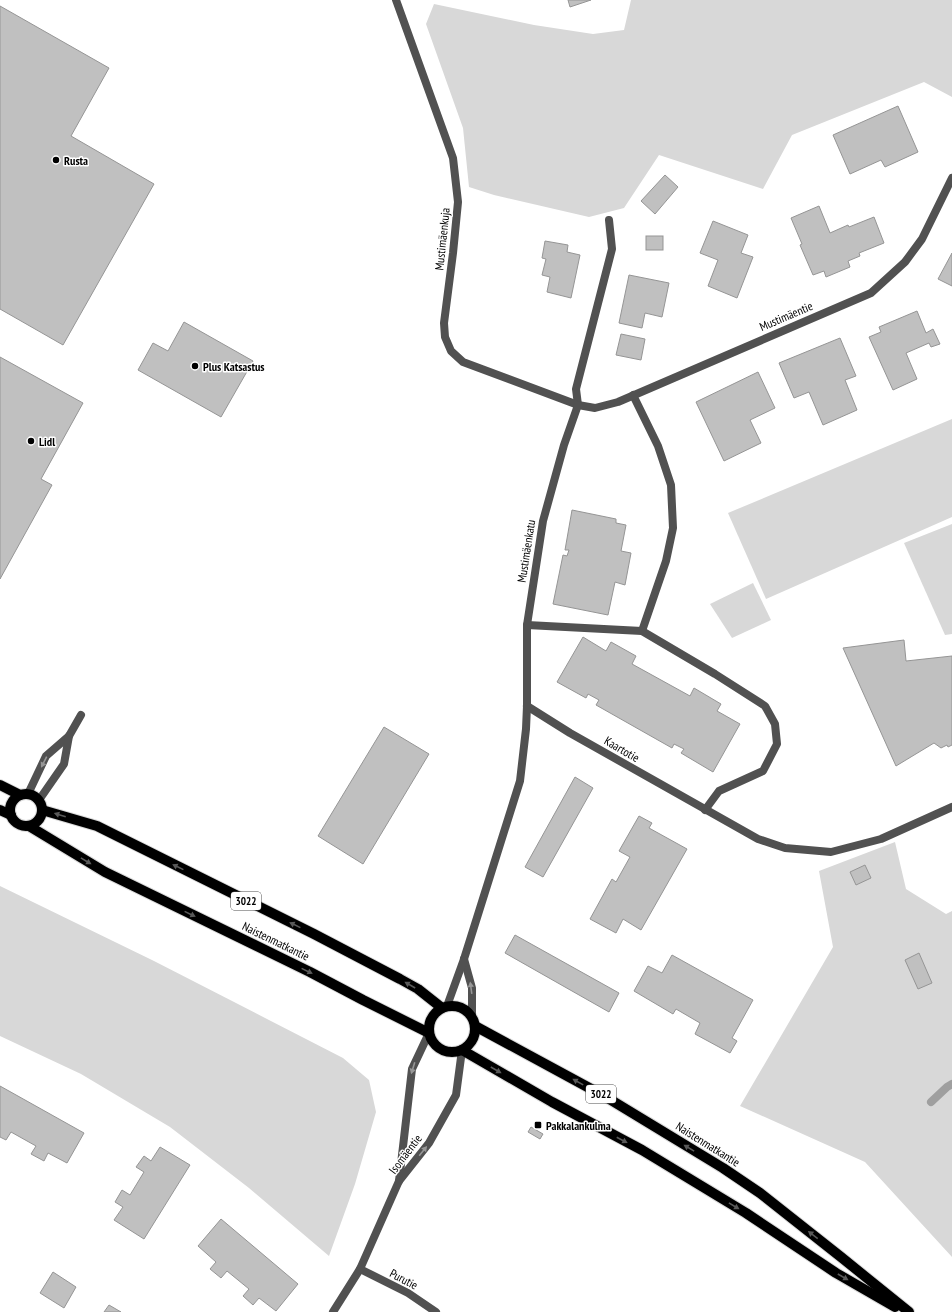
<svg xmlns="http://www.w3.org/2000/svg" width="952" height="1312" viewBox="0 0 952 1312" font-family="'PT Sans Narrow',sans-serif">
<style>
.green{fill:#d8d8d8}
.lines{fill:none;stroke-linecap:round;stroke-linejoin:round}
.stream{stroke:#9f9f9f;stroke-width:8}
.building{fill:#c0c0c0;stroke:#959595}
.primary-casing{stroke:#dbdbdb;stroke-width:12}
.service{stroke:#515151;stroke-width:8}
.minor{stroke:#515151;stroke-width:8}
.primary{stroke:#000;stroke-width:10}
.oneway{fill:#979797}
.oneway2{fill:#595959}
.poi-dot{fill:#000;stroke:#fff;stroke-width:1.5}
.labels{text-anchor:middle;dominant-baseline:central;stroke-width:3;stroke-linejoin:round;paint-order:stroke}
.shield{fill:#fff;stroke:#4c4c4c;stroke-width:1}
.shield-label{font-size:11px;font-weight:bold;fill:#000}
.poi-label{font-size:12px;font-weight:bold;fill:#000;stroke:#fff;text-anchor:start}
.street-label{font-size:12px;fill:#000;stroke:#fff}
</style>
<rect width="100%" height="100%" fill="#fff"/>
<!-- green -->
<g class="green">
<polygon points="631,0 952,0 952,97 924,82 792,135 763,189 659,155 624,208 589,217 494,195 469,187 463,128 426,24 434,4 534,25 593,34 624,30"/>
<polygon points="952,419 952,517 766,599 728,513"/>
<polygon points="952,524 952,634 945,635 904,543"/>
<polygon points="753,583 771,620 732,638 710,604"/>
<polygon points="895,842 906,889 946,914 952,911 952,1257 865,1162 740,1106 833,947 819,871"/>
<polygon points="0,886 154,961 343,1058 369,1080 376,1112 355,1184 329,1256 249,1188 170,1127 81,1074 0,1036"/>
</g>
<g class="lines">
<!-- stream -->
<polyline class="stream" points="931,1102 947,1087 952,1084"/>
</g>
<!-- building -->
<g class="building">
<polygon points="568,0 591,0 570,7"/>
<polygon points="0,6 109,68 71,136 154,184 63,345 0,309"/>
<polygon points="898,106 918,152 885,167 881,160 850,174 833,135"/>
<polygon points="665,175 678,187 655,214 641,201"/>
<polygon points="819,206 830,233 848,225 849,227 874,217 884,243 859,253 860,256 848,261 850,267 826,277 824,271 813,275 800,245 802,244 791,218"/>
<polygon points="713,221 748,235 741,253 753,257 737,298 708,286 718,260 700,253"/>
<rect x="646" y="236" width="17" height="14"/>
<polygon points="545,241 568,245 567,252 580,255 571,298 547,292 550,277 542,275 546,259 542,258"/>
<polygon points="952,253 952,286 938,279"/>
<polygon points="629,275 669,283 662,317 645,313 642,328 619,323"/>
<polygon points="917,311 926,333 933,329 940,344 931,347 929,343 906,353 917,379 893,390 869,337 881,332 879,327"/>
<polygon points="184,322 253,361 221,417 138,370 153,343 168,351"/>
<polygon points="621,334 645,339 641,360 616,355"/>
<polygon points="840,338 856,376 845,380 857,410 823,425 809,392 794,398 779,363"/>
<polygon points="0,357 83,403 41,479 52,485 0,579"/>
<polygon points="758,372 775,408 750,420 761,443 724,461 696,402"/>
<polygon points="572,510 616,519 616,523 626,525 621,551 631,553 625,585 615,582 608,615 553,604 563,555 567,556 569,550 565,550"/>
<polygon points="583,637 606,651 611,642 636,656 632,664 690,696 694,688 721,704 717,711 740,724 713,772 681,753 684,749 674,744 672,748 596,705 599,700 588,694 586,698 557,682"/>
<polygon points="904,640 906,661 952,656 952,745 948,747 947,745 941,748 934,743 896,766 843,648"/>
<polygon points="384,727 429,754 363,864 318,836"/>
<polygon points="575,777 593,788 543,877 525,867"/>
<polygon points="639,816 652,823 649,828 687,849 641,930 623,919 616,933 590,919 612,879 616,882 630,857 619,851"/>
<polygon points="865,865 871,878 856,885 850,872"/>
<polygon points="515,935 619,993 609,1012 505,953"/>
<polygon points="919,953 932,983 918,989 905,960"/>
<polygon points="672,955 753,1000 732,1038 737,1041 730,1053 695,1034 700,1023 676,1009 673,1014 634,991 648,966 662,973"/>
<polygon points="0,1086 84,1133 67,1163 48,1153 44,1161 31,1154 36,1146 11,1132 6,1140 0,1137"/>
<polygon points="531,1127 543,1134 540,1139 528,1132"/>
<polygon points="160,1147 190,1165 144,1239 114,1220 123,1207 115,1202 122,1190 130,1195 144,1172 136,1167 144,1156 151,1161"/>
<polygon points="221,1219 298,1284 276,1311 259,1298 253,1305 243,1296 249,1289 227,1271 221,1278 210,1269 216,1262 198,1246"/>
<polygon points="53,1272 76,1287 64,1308 40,1293"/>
<polygon points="109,1305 121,1312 104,1312"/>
</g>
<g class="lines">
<defs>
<g id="primary">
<polyline points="0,785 20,795"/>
<circle cx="26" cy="810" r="16"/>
<polyline points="0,810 11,815"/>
<polyline points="42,810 97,826 314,934 400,979 418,989 442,1008"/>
<polyline points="29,826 105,872 310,972 363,1000 429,1033"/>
<circle cx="452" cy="1029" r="23"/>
<polyline points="475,1026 606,1097 723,1168 760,1193 841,1257 909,1312"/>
<polyline points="462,1050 552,1102 642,1150 746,1213 836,1273 895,1307"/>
</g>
</defs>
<!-- primary casing -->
<use href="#primary" class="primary-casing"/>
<!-- service -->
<g class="service">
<polyline points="633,395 658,446 671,485 673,528 666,561 642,631"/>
<polyline points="578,405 576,389 612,249 609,220"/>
<polyline points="527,625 642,631 715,674 765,706 775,724 777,744 763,771 719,791 705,810"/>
<polyline points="28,794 46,756 69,736 81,715"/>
<polyline points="39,800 64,764 69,736"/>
</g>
<!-- minor -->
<g class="minor">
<polyline points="396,0 453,158 458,202 453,253 444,323 445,337 451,351 463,362 578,405 595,408 618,402 871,293 905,262 922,239 952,178"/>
<polyline points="527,706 570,733 758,839 785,848 831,852 881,839 952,807"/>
<polyline points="464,959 472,988 472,1017"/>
<polyline points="447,1006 464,959 520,781 526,729 527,706 527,625 543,521 564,445 578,405"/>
<polyline points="399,1181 412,1069 429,1033"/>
<polyline points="360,1269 408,1293 436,1312"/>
<polyline points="333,1312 360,1269 399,1181 429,1143 456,1095 462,1050"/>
</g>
<!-- primary -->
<use href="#primary" class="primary"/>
</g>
<!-- one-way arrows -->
<defs><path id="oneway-solid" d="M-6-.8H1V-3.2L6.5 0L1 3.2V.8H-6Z"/></defs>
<g class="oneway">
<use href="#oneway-solid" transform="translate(44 762) rotate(117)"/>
<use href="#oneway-solid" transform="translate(471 988) rotate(-98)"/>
<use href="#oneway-solid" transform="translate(413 1068) rotate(107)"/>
<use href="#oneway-solid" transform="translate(423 1151) rotate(-51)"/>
</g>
<g class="oneway2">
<use href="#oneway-solid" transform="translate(60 815) rotate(-163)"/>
<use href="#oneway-solid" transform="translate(86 861) rotate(31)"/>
<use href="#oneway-solid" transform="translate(178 867) rotate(-154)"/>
<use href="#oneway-solid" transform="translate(190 914) rotate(26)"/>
<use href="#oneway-solid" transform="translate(295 925) rotate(-154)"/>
<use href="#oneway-solid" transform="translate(307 971) rotate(26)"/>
<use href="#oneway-solid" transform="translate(410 985) rotate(-150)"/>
<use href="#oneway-solid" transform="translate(496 1070) rotate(30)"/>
<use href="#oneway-solid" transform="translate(578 1082) rotate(-151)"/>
<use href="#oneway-solid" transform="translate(622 1140) rotate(28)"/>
<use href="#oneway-solid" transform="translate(689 1148) rotate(-149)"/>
<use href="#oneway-solid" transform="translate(734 1206) rotate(31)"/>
<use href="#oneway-solid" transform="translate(813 1235) rotate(-142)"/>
<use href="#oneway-solid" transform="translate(843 1277) rotate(30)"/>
</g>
<!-- markers -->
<g class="poi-dot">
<circle cx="56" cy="160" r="4"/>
<circle cx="195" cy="366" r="4"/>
<circle cx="31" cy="441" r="4"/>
<rect x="534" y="1121" width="8" height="8" rx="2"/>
</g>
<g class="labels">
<!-- shield labels -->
<g class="shield">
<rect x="231" y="892" width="30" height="18" rx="3"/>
<rect x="586" y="1085" width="30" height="18" rx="3"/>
</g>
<g class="shield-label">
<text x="246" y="901">3022</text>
<text x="601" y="1094">3022</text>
</g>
<!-- poi labels -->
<g class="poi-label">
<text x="64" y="160">Rusta</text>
<text x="203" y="366">Plus Katsastus</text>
<text x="39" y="441">Lidl</text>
<text x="546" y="1125">Pakkalankulma</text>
</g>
<!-- street labels -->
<g class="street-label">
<text transform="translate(442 239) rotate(-84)">Mustimäenkuja</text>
<text transform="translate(786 316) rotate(-23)">Mustimäentie</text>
<text transform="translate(526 551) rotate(-81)">Mustimäenkatu</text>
<text transform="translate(622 749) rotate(30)">Kaartotie</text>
<text transform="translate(276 941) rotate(26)">Naistenmatkantie</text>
<text transform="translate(708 1144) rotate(32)">Naistenmatkantie</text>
<text transform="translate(405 1154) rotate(-53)">Isomäentie</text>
<text transform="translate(404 1279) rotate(28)">Purutie</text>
</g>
</g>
</svg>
